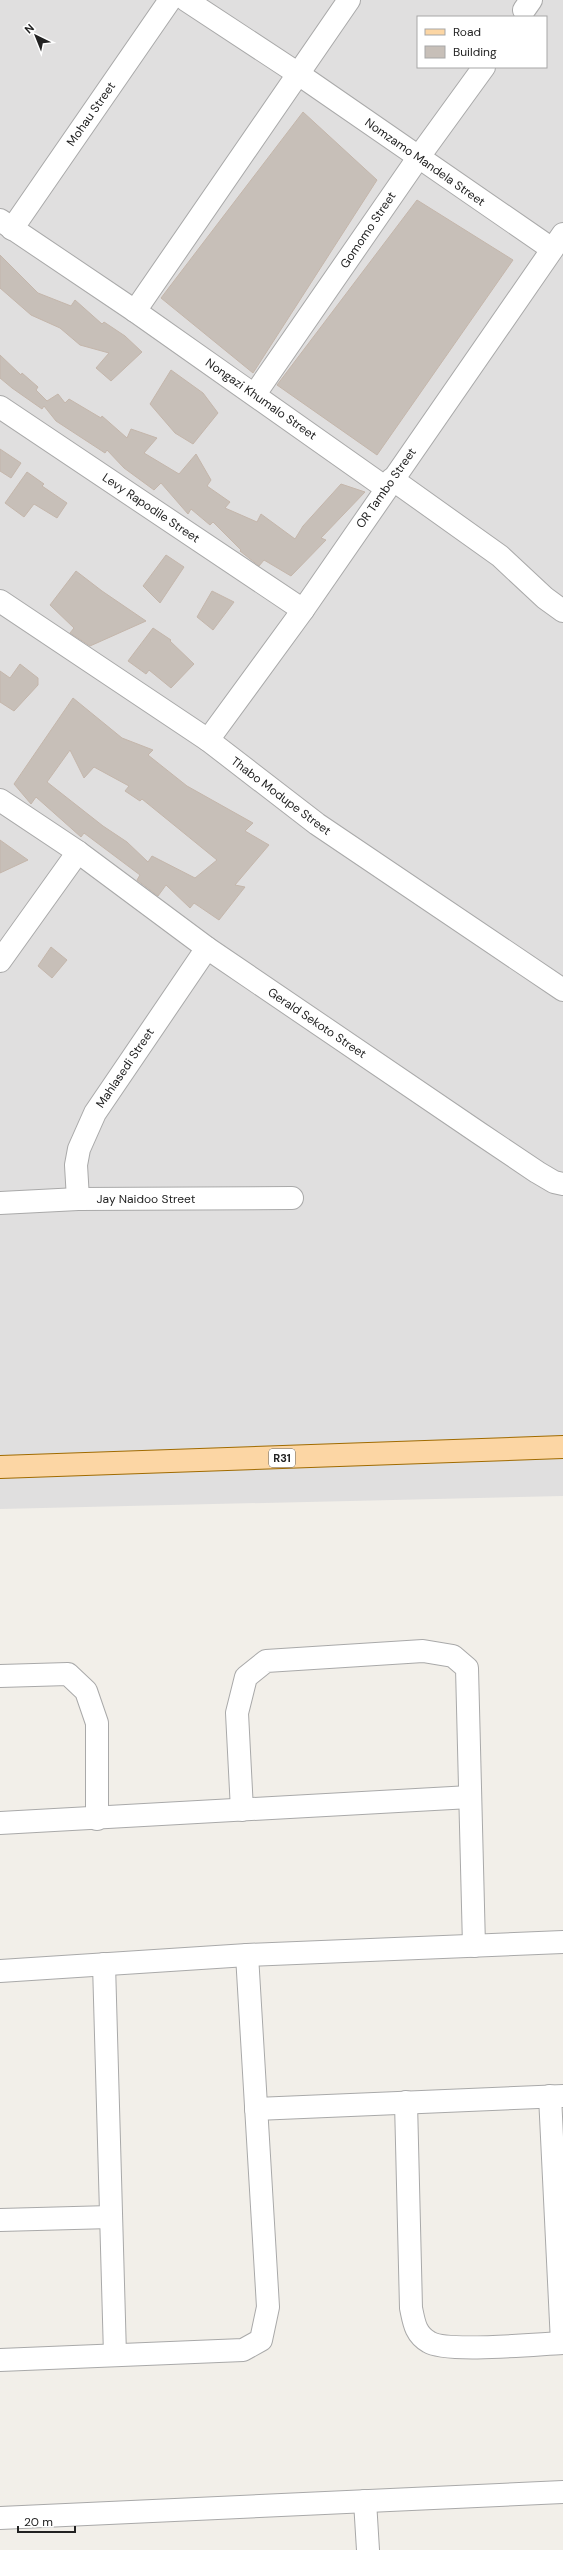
<svg xmlns="http://www.w3.org/2000/svg" width="563" height="2550" viewBox="0 0 563 2550" font-family="'DM Sans',sans-serif">
<style>
.residential{fill:#e0dfdf;fill-rule:evenodd}
.building{fill:#c7bfb8;stroke:#c4b6ab;fill-rule:evenodd}
.lines{fill:none;stroke-linecap:round;stroke-linejoin:round}
.minor-casing{stroke:#a9a9a9;stroke-width:24}
.primary-casing{stroke:#a06b00;stroke-width:24}
.minor{stroke:#fff;stroke-width:22}
.primary{stroke:#fcd6a4;stroke-width:22}
.labels{text-anchor:middle;dominant-baseline:central;stroke-width:4;stroke-linejoin:round;paint-order:stroke}
.shield{fill:#fff;stroke:#646464;stroke-width:1}
.shield-label{font-size:11px;font-weight:bold;fill:#222}
.street-label{font-size:12px;fill:#222;stroke:#fff}
</style>
<rect width="100%" height="100%" fill="#f2efe9"/>
<!-- residential -->
<path class="residential" d="M0,0h563v1496l-563,13zM418,17h128v50h-128z"/>
<!-- building -->
<g class="building">
<polygon points="303,112 377,180 253,373 161,298"/>
<polygon points="417,200 513,260 377,455 277,385"/>
<polygon points="0,255 38,293 71,306 75,300 102,324 104,322 125,336 142,352 111,381 96,368 109,353 80,345 60,328 31,315 0,288"/>
<polygon points="0,355 21,375 22,373 38,387 36,390 47,401 58,394 65,403 69,399 101,418 102,416 127,438 131,429 157,438 144,453 179,474 196,454 211,480 207,486 230,502 225,508 257,522 261,514 295,539 303,526 341,484 365,492 321,538 326,540 291,576 264,560 259,566 240,551 241,550 213,522 210,525 191,509 188,514 161,483 154,490 124,468 107,450 105,453 56,421 44,406 42,409 12,388 0,378"/>
<polygon points="171,370 203,393 218,413 193,444 175,433 150,404"/>
<polygon points="0,449 21,463 11,478 0,471"/>
<polygon points="27,472 44,484 42,486 67,503 57,518 34,504 24,517 5,503"/>
<polygon points="166,555 184,567 160,603 143,586"/>
<polygon points="76,571 102,591 146,621 90,646 70,633 74,628 50,605"/>
<polygon points="212,591 234,602 213,630 197,617"/>
<polygon points="153,628 171,640 170,641 194,664 171,688 149,670 146,674 128,661"/>
<polygon points="20,664 38,678 38,685 14,711 0,702 0,671 10,678"/>
<path d="M73,698l49,40 31,12 -5,5 39,31 66,37 -8,8 24,14 -34,40 10,2 -26,33 -25,-17 -4,5 -24,-23 -8,11 -4,-3 -17,-13 3,-5 -56,-42 -3,4 -45,-40 -5,7 -17,-20zM70,750l14,28 10,-11 35,19 -4,5 15,10 2,-2 75,61 -22,18 -43,-22 -4,6 -21,-20 -24,-16 -56,-44z"/>
<polygon points="0,840 28,860 0,873"/>
<polygon points="51,947 67,960 52,978 38,966"/>
</g>
<g class="lines">
<defs>
<g id="minor">
<polyline points="186,0 297,73 552,249"/>
<polyline points="524,10 531,0"/>
<polyline points="0,220 135,311 386,488"/>
<polyline points="12,229 170,0"/>
<polyline points="135,311 349,0"/>
<polyline points="255,394 418,158 484,67"/>
<polyline points="0,407 303,610"/>
<polyline points="392,479 500,556 545,598 563,611"/>
<polyline points="0,601 208,740 317,824 563,990"/>
<polyline points="208,740 303,610 563,234"/>
<polyline points="0,800 78,852 207,948 479,1133 537,1172 554,1182 563,1184"/>
<polyline points="0,961 78,852"/>
<polyline points="78,1199 76,1165 79,1149 95,1113 207,948"/>
<polyline points="0,1203 78,1199 292,1198"/>
<polyline points="0,1676 68,1674 86,1691 97,1723 97,1819"/>
<polyline points="242,1810 237,1713 246,1677 266,1661 423,1651 453,1656 467,1668 474,1946"/>
<polyline points="0,1823 470,1797"/>
<polyline points="104,1964 115,2355"/>
<polyline points="0,1971 247,1955 563,1942"/>
<polyline points="550,2096 562,2343"/>
<path d="M406,2102l5,206c3,14 4,26 18,34 17,11 109,2 134,1"/>
<polyline points="256,2109 563,2096"/>
<polyline points="0,2220 111,2217"/>
<polyline points="0,2360 243,2350 261,2340 268,2307 247,1955"/>
<polyline points="365,2501 368,2550"/>
<polyline points="0,2518 563,2492"/>
</g>
<polyline id="primary" points="0,1467 563,1447"/>
</defs>
<!-- minor casing -->
<use href="#minor" class="minor-casing"/>
<!-- primary casing -->
<use href="#primary" class="primary-casing"/>
<!-- minor -->
<use href="#minor" class="minor"/>
<!-- primary -->
<use href="#primary" class="primary"/>
</g>
<g class="labels">
<!-- shield labels -->
<rect class="shield" x="269" y="1449" width="26" height="18" rx="3"/>
<g class="shield-label">
<text x="282" y="1458">R31</text>
</g>
<!-- street labels -->
<g class="street-label">
<text transform="translate(91 114) rotate(-55)">Mohau Street</text>
<text transform="translate(425 162) rotate(35)">Nomzamo Mandela Street</text>
<text transform="translate(368 230) rotate(-56)">Gomomo Street</text>
<text transform="translate(261 399) rotate(35)">Nongazi Khumalo Street</text>
<text transform="translate(386 488) rotate(-55)">OR Tambo Street</text>
<text transform="translate(151 508) rotate(34)">Levy Rapodile Street</text>
<text transform="translate(281 796) rotate(37)">Thabo Modupe Street</text>
<text transform="translate(317 1023) rotate(34)">Gerald Sekoto Street</text>
<text transform="translate(125 1068) rotate(-56)">Mahlasedi Street</text>
<text x="146" y="1199">Jay Naidoo Street</text>
</g>
</g>
<!-- legend -->
<rect x="417" y="16" width="130" height="52" fill="#ffffff" stroke="#a7a7a7"/>
<rect x="425" y="29" width="20" height="6" fill="#fcd6a4" stroke="#a7a7a7"/>
<text x="453" y="36" font-size="12" fill="#222222">Road</text>
<rect x="425" y="46" width="20" height="12" fill="#c7bfb8" stroke="#a7a7a7"/>
<text x="453" y="56" font-size="12" fill="#222222">Building</text>
<!-- north arrow -->
<g transform="translate(36 36) rotate(317)" stroke="#ffffff" stroke-width="3" paint-order="stroke">
<path d="M0-3L7 15L0 10L-7 15Z" fill="#222222"/>
<text y="-6" font-size="11" font-weight="bold" text-anchor="middle" fill="#222222">N</text>
</g>
<!-- scale -->
<path d="M18 2526v6h57v-6" fill="none" stroke="#222222" stroke-width="2"/>
<text x="24" y="2526" font-size="12" fill="#222222" stroke="#ffffff" stroke-width="3" paint-order="stroke">20 m</text>
</svg>
